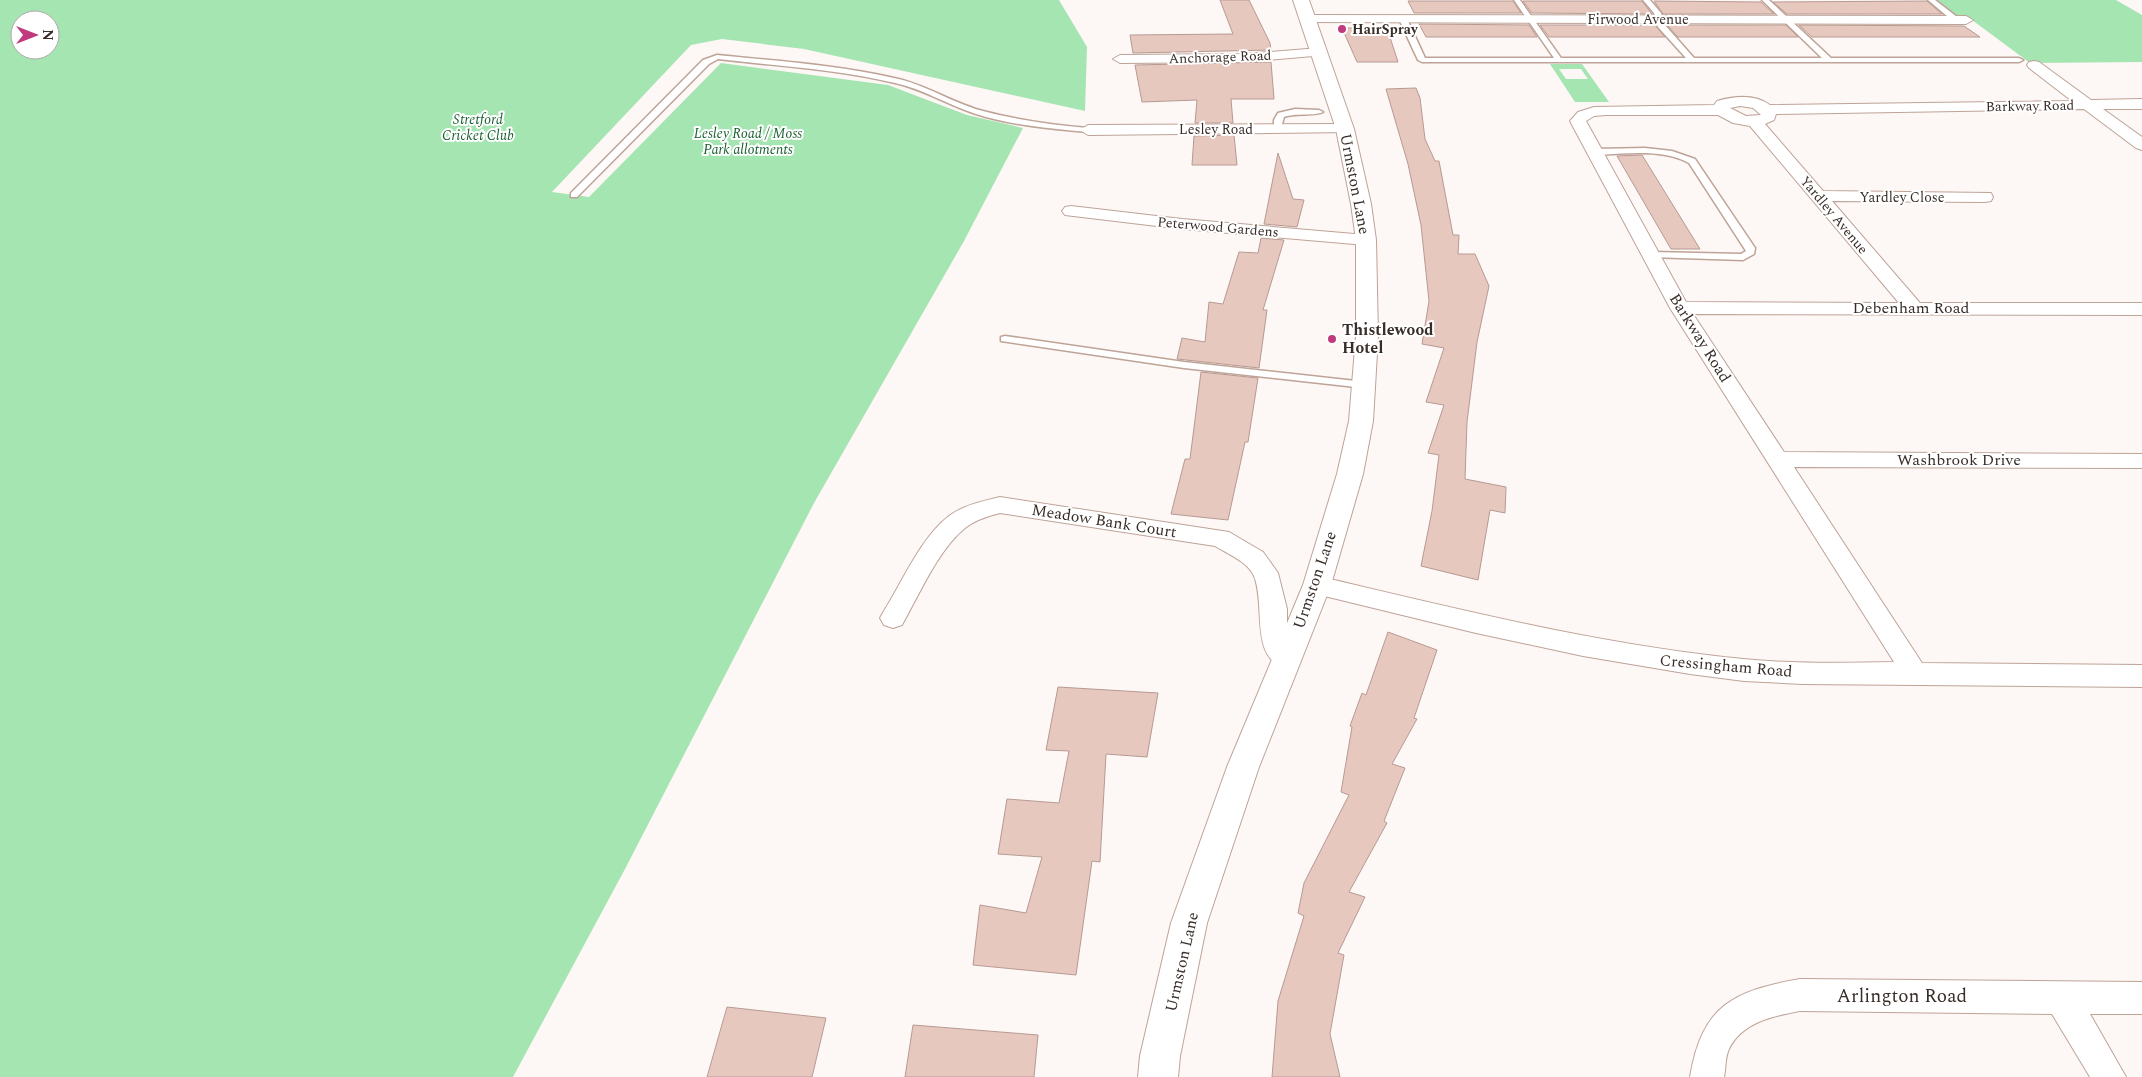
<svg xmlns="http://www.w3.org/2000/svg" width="2142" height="1077" viewBox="0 0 2142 1077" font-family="Spectral,serif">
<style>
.green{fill:#a5e5b2;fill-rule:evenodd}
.building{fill:#e6c8bf;stroke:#b79a92}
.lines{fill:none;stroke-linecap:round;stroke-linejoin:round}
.service-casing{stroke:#bea397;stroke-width:3}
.minor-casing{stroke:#bea397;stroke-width:2}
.secondary-casing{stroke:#bea397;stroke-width:2}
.service{fill:#fff;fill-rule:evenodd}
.minor{fill:#fff;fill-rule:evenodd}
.secondary{fill:#fff;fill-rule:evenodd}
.poi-dot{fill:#c03b7d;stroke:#fff;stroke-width:2}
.labels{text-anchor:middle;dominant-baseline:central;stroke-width:4;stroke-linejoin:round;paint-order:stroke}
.far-street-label{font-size:14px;fill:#382d28;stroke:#fff}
.far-poi-label{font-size:14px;font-weight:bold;fill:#382d28;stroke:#fff;text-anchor:start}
.far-park-label{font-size:14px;font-style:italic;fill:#1b6032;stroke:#fff}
.street-label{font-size:16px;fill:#382d28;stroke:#fff}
.poi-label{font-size:16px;font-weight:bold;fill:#382d28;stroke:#fff;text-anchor:start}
.near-street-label{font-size:19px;fill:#382d28;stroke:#fff}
</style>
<rect width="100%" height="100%" fill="#fdf7f5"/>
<!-- green -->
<g class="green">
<path d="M0,0h1059l28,47 -2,64 -281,-62 -82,-10 -31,6 -139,147 37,5 132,-134 167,22 79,30 56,13 -59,113 -150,262 -189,366 -112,208h-513zM20,20h30v30h-30z"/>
<polygon points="1934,0 2116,0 2142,15 2142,62 2030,63 1968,17 1956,16"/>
<path d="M1550,64h32l27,38h-34zM1559,69h22l7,10h-22z"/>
</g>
<!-- building -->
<g class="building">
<polygon points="1220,0 1249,0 1270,43 1271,50 1133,53 1130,35 1233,34"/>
<polygon points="1408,1 1513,1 1521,13 1414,13"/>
<polygon points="1523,1 1642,1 1652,14 1532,13"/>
<polygon points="1654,1 1761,2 1774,14 1663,14"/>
<polygon points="1927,1 1942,14 1787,14 1773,2"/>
<polygon points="1419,24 1529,25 1537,37 1426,37"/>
<polygon points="1540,25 1655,25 1665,37 1549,37"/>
<polygon points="1667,25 1786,25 1798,37 1678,37"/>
<polygon points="1799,25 1964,26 1980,37 1812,37"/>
<polygon points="1342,28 1387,28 1398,62 1357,62"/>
<polygon points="1271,62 1274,99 1231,99 1233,123 1195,123 1197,100 1142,102 1135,65"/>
<polygon points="1416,88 1420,98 1425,139 1435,161 1439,161 1453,235 1459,235 1458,254 1475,254 1489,286 1477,342 1467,422 1465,479 1506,487 1505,513 1490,510 1478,580 1421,566 1432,511 1439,455 1428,453 1444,405 1426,402 1444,348 1422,344 1429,301 1421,225 1408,164 1386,89"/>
<polygon points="1234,135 1237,165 1192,165 1194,136"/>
<polygon points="1278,153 1293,199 1304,200 1297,227 1264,224"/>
<polygon points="1642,155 1700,249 1671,249 1617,156"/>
<polygon points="1261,238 1284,240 1263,310 1267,310 1259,368 1177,359 1182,338 1205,342 1209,302 1223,304 1239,252 1258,253"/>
<polygon points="1201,372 1258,378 1248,442 1245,442 1228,520 1171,514 1185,459 1190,459"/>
<polygon points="1388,632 1437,650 1414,718 1417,719 1392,764 1405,768 1384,821 1387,823 1349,892 1365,897 1338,953 1344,955 1330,1034 1340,1077 1272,1077 1278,1001 1304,916 1298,913 1304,883 1349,795 1341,792 1352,727 1350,726 1362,693 1366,695"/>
<polygon points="1058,687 1158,693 1147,757 1106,754 1100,862 1092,861 1076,975 973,965 980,905 1026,913 1042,857 998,854 1007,799 1059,803 1069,751 1046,750"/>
<polygon points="727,1007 826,1018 812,1077 707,1077"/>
<polygon points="913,1025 1038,1035 1034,1077 905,1077"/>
</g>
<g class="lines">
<defs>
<g id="service">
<polygon points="1514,0 1520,0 1561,58 1686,58 1658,27 1654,13 1643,0 1650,0 1661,13 1664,24 1694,58 1822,58 1762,0 1769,0 1831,58 2019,58 2023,60 2019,62 1422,62 1418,60 1399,19 1403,17 1407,19 1425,58 1554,58"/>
<polygon points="1928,0 1935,0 1961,20 1954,22"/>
<path d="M717,55c59,6 119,10 177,23 31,6 58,25 89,33 34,9 70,14 105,17l4,2 -4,2c-36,-3 -78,-7 -112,-18 -28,-9 -53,-25 -81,-31 -58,-14 -118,-17 -177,-24l-9,5 -132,133h-6v-4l132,-133z"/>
<path d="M1295,109l24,1 4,2c-7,4 -28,1 -39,5l-4,14h-6v-11l4,-7z"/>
<path d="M1645,148l27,3 23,8 60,89 -1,6 -11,6 -94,-3 -2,-2 5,-3 89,2 5,-3 -57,-88c-28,-15 -63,-9 -94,-8l-4,-3 4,-3z"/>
<polygon points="1005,336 1184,362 1365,382 1370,385 1365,388 1184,368 1001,341 1001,337"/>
</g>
<g id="minor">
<polygon points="1309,15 1966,16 1973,20 1966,24 1304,22 1302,19 1304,16"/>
<polygon points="1320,48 1325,49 1327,52 1325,55 1245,62 1120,63 1113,59 1120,55 1245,54"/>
<path d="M2034,61l5,1 52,38 51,-1v10h-39l39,28v13l-6,-2 -52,-39 -308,5 -2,6 -9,4 58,67 168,2 2,4 -2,4 -6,1 -153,-1 88,102h222v12l-449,-1 91,138 358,2v14l-348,-1 128,196 220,2v22l-340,-3 -58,-3 -54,-7 -107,-18 -107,-23 -168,-41 -3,-7 3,-7 9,-2c141,33 282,69 426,83 50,5 101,4 151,3l-224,-354 -100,-187 8,-9 16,-5 120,-2 3,-4c17,-5 38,-7 53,4l302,-4 -43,-33 -2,-3 2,-3zM1740,106l13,2 8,7 -15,1 -16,-8zM1606,115h112l15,8 17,3 149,177 -213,-1 -100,-181 8,-5z"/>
<polygon points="1345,124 1353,129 1351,132 1088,135 1080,130 1088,125"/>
<polygon points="1071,206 1182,219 1366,235 1372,236 1375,240 1372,244 1366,245 1182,229 1065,215 1062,211 1065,207"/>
<path d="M1000,497l229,35 34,20 15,21 9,36v29l12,21 -4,7 -9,3c-37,-12 -20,-63 -32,-93 -6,-14 -26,-22 -39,-30l-215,-33c-12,3 -25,7 -35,15 -27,22 -46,67 -63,97l-9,3 -9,-3 -4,-7 4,-7c18,-29 38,-75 65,-95 15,-11 34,-15 51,-19z"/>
<path d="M1800,979l342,3v32h-52l36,63h-36l-38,-63 -252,-3c-26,5 -58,11 -71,38 -4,8 -3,19 -5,28h-34c12,-71 42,-86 110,-98z"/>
</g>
<polygon id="secondary" points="1293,0 1309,0 1354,129 1371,204 1376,240 1378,336 1373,421 1363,474 1331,585 1259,767 1207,923 1180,1056 1178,1077 1138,1077 1140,1056 1171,923 1227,767 1303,585 1337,474 1349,421 1356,336 1356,240 1351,204 1336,129"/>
</defs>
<!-- service casing -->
<use href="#service" class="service-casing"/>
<!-- minor casing -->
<use href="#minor" class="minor-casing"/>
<!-- secondary casing -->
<use href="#secondary" class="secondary-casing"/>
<!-- service -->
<use href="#service" class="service"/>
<!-- minor -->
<use href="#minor" class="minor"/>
<!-- secondary -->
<use href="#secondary" class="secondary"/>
</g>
<!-- markers -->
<g class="poi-dot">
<circle cx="1342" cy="29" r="5"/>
<circle cx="1332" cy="339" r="5"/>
</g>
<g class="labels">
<!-- far-street labels -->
<g class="far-street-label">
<text x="1638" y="19">Firwood Avenue</text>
<text transform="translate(1220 57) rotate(-2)">Anchorage Road</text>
<text transform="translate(2030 106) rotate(-1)">Barkway Road</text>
<text x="1216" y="129">Lesley Road</text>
<text x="1902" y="197">Yardley Close</text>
<text transform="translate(1834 215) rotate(50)">Yardley Avenue</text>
<text transform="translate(1218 227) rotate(5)">Peterwood Gardens</text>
</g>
<!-- far-poi labels -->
<g class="far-poi-label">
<text x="1352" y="29">HairSpray</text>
</g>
<!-- far-park labels -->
<g class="far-park-label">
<text x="478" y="119">Stretford<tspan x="478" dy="16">Cricket Club</tspan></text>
<text x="748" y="133">Lesley Road / Moss<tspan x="748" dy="16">Park allotments</tspan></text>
</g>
<!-- street labels -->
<g class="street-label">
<text transform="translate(1355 184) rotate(79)">Urmston Lane</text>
<text x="1911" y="308">Debenham Road</text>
<text transform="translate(1700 338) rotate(58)">Barkway Road</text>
<text x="1959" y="460">Washbrook Drive</text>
<text transform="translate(1104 521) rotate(9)">Meadow Bank Court</text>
<text transform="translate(1315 580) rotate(-71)">Urmston Lane</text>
<text transform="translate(1726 666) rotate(5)">Cressingham Road</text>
<text transform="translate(1182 962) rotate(-77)">Urmston Lane</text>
</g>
<!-- poi labels -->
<g class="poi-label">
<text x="1342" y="330">Thistlewood<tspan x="1342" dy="18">Hotel</tspan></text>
</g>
<!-- near-street labels -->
<g class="near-street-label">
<text x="1902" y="996">Arlington Road</text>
</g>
</g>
<!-- north arrow -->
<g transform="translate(35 35) rotate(90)"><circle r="24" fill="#ffffff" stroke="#afaba9"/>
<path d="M0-4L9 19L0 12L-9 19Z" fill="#c03b7d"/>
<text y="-8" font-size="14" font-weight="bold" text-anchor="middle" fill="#382d28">N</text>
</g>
</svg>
